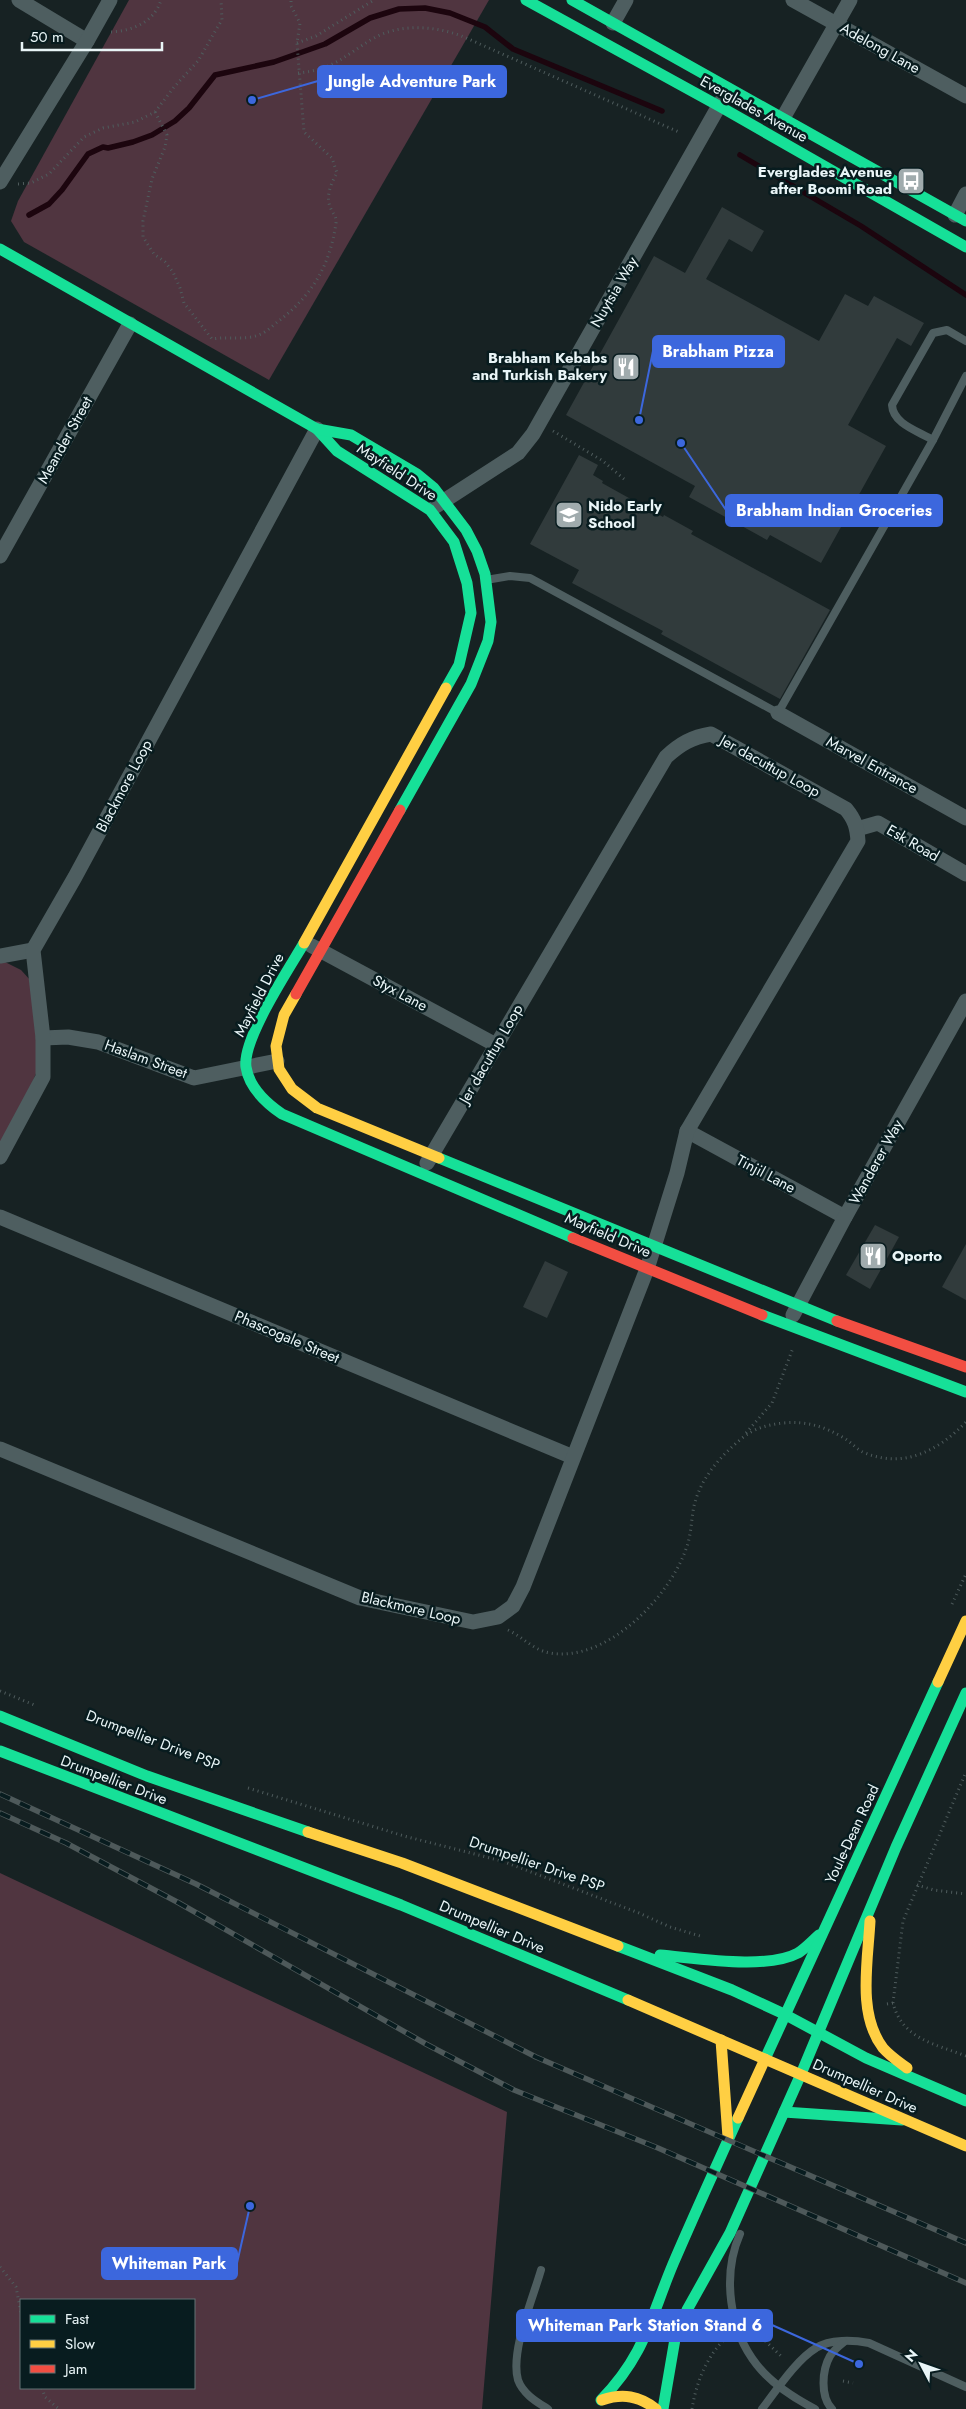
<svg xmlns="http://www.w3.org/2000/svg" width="966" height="2409" viewBox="0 0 966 2409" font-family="Jost,sans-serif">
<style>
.green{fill:#503540;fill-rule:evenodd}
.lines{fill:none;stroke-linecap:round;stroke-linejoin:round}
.stream{stroke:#1c050e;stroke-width:5.5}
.building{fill:#313b3c}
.path{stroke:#4f5c5d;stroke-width:3;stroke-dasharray:1 4;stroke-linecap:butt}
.lane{stroke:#4e5e60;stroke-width:8}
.street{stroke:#4e5e60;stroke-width:15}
.fast{stroke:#16e098;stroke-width:11}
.slow{stroke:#ffcf43;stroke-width:11}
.jam{stroke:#f24e42;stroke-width:11}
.rail-casing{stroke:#4e595a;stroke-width:5.5}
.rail{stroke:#081c1f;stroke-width:4;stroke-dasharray:11;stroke-linecap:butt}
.labels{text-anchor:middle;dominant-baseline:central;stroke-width:5;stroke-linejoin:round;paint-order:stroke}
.street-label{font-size:15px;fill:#e9f5f7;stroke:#081c1f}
.poi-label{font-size:15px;font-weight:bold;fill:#e9f5f7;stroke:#081c1f;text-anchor:end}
.leader{fill:none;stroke:#3c67dd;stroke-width:2}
.callout-dot{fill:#3c67dd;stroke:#081c1f;stroke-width:2}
.callout{fill:#3c67dd;stroke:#3c67dd;stroke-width:2}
.callout-label{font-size:16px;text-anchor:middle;font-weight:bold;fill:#fff}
</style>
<rect width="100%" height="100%" fill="#172223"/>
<!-- green -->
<g class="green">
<polygon points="129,0 489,0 269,380 24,242 11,221 18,201"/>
<polygon points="5,962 21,970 31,981 41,1061 28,1093 0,1145 0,963"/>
<path d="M0,1873l507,239 -25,297h-482zM21,2300h173v88h-173z"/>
</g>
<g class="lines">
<!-- stream -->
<g class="stream">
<polyline points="740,155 861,226 966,295"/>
<polyline points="29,215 49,204 62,190 88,154 103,147 108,148 133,142 152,135 175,121 189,108 215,75 274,62 325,44 370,18 399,9 425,8 450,13 485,27 513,49 662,111"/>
</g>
</g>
<!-- building -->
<g class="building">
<polygon points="722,207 764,231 752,252 729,239 706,279 819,341 845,294 868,306 874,296 924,323 911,346 897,338 848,425 886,446 821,563 770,535 767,540 689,497 695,486 566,415 654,256 685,273"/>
<polygon points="579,455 598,465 593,475 603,481 602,483 663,517 664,515 693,531 691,534 830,610 780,699 661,634 663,631 572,583 579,570 530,544"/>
<polygon points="875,1225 899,1237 870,1289 846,1275"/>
<polygon points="966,1244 966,1300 942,1287"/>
<polygon points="545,1261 568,1272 547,1318 523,1307"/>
</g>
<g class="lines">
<!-- path -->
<g class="path">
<path d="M111,32c20,-1 43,-9 50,-32"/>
<polyline points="297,43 316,36 374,0"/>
<path d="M298,73c36,-3 47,-18 76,-35 27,-15 63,-12 90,-1l217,96"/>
<path d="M155,112l12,23 -2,12 -13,32 -9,42v16l11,17 11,8 8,10 7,16 4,15 28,36c17,-3 33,2 49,-5 7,-3 13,-10 19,-14 33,-26 50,-55 56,-97 1,-6 -3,-9 -5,-14 -6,-12 0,-26 6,-36l-5,-15 -28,-26 -7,-89 3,-20 -9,-17v-6"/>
<polyline points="18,184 31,183 49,174 84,137 103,128 135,122 155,112 174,87 198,61 217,28 222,20 221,0"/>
<polyline points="553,431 603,461 624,479"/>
<polyline points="746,1433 772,1403 793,1348"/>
<polyline points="952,1604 966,1574"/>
<path d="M508,1630c15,7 25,20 42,23 57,10 121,-57 137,-107 5,-14 4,-30 8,-44 8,-27 26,-46 46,-63 13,-11 26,-14 42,-16 23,-2 41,3 61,15 7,4 13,12 21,15 40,16 74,-3 101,-31"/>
<polyline points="0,1691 37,1706"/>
<polyline points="248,1788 404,1836 502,1861 639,1913 670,1927 700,1936"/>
<polyline points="917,1885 934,1890 966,1894"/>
<polyline points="893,2003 903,1921 966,1772"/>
<path d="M887,2004l6,-1c9,36 42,41 73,53"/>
<polyline points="0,2267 16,2287 21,2313"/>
<polyline points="751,2327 783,2358"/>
<polyline points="843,2381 853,2383"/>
<polyline points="42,2388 45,2397 59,2409"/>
<path d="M692,2409c4,-26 15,-54 35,-72"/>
</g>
<!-- lane -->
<g class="lane">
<path d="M933,440c-15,-9 -40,-16 -41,-35l41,-72 14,-3 19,11"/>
<polyline points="486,580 510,576 530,578 778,713 933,440 966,376"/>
<path d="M740,2234c-18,41 -11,96 17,131 15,19 37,33 58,44"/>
<path d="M541,2270c-8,28 -31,82 -23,110 5,14 19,22 30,29"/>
<path d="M762,2409c14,-18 34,-49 54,-61 14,-9 37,-8 53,-5l97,44"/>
<path d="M832,2409c-12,-13 -10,-39 -2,-53 3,-5 9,-10 14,-14"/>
</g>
<!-- street -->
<g class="street">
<polyline points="19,0 87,41"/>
<polyline points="793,0 966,96"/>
<polyline points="613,23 626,0"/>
<polyline points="783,118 850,0"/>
<polyline points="0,182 87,41 110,0"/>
<polyline points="955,215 966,194"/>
<polyline points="436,506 518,453 533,434 724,97"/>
<polyline points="0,556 130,324"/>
<polyline points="778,713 966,818"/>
<polyline points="857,829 878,823 966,874"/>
<polyline points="312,946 496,1045"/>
<polyline points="0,956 33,950"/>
<polyline points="43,1038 68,1037 98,1042 194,1078 277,1061"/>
<polyline points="687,1131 845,1217"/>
<polyline points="0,1157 43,1077 43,1038 33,950 75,877 317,429"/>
<polyline points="0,1217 573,1457"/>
<polyline points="793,1315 845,1217 966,1001"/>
<path d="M0,1449l360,149 113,24 25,-5 15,-11 10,-19 124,-318 30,-96 10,-42 171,-290c-1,-14 -3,-21 -12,-32l-135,-75c-19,3 -31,10 -45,23l-239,406"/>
</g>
<!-- fast -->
<g class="fast">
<polyline points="526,0 719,106 966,247"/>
<polyline points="572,0 966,221"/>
<polyline points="0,249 317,429 337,451 430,510 454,542 467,583 471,613 459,665 446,688"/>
<polyline points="317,429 351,435 417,474 434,488 466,530 477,551 485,574 491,622 488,641 471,684 400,810"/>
<path d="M304,943c-15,26 -62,96 -58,124 3,20 20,36 36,47l291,124"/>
<polyline points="439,1158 837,1321"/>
<polyline points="762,1315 966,1392"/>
<polyline points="0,1716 147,1776 308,1832"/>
<polyline points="0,1751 401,1905 628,2000"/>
<polyline points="618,1946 732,1990 784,2014 866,2058 966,2101"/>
<path d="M660,1955c36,3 107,15 138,-2 8,-5 14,-12 21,-18"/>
<polyline points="765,2059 938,1682"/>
<polyline points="801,2074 896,1847 966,1693"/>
<polyline points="784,2112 902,2120"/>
<path d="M601,2400c44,-45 49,-81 72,-136 21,-49 43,-97 65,-146"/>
<polyline points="663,2409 675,2339 687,2310 730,2233 801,2074"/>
</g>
<!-- slow -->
<g class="slow">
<polyline points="304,943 446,688"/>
<polyline points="296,994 284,1015 276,1046 279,1069 292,1089 317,1108 439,1158"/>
<polyline points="938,1682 966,1621"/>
<polyline points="308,1832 402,1863 618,1946"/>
<path d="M870,1921c-2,40 -13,93 13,127 7,8 16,14 24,20"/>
<polyline points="628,2000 966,2146"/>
<polyline points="721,2040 728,2137"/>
<polyline points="738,2118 765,2059"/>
<path d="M602,2400c21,-7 37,-4 54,9"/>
</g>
<!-- jam -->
<g class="jam">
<polyline points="296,994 400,810"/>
<polyline points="573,1238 762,1315"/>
<polyline points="837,1321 966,1367"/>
</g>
<defs>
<g id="rail">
<polyline points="0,1794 196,1884 536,2057 966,2243"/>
<polyline points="0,1813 66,1843 179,1903 426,2044 514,2090 658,2148 966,2283"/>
</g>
</defs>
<!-- rail casing -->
<use href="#rail" class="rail-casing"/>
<!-- rail -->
<use href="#rail" class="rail"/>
</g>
<!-- icons -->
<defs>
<symbol id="bus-square" viewBox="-11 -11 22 22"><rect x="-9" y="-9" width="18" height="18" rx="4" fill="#a0abad" stroke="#081c1f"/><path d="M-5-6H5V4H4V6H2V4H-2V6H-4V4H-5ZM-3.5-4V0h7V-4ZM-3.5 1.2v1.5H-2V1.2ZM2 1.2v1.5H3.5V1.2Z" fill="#fff"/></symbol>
<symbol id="restaurant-square" viewBox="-11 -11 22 22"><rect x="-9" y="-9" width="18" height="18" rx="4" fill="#a0abad" stroke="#081c1f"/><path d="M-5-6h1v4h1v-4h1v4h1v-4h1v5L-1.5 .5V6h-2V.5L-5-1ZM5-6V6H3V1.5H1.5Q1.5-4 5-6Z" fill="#fff"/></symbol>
<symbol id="school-square" viewBox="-11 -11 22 22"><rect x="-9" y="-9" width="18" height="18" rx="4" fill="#a0abad" stroke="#081c1f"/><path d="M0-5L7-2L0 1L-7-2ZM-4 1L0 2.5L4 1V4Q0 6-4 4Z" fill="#fff"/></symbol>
</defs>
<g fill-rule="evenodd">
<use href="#bus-square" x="895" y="165" width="32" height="32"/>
<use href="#restaurant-square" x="610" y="351" width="32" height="32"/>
<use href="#school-square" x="553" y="499" width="32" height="32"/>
<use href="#restaurant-square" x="857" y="1240" width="32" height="32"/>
</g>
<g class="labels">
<!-- street labels -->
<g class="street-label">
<text transform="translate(880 48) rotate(29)">Adelong Lane</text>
<text transform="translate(754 109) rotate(29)">Everglades Avenue</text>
<text transform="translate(614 292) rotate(-60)">Nuytsia Way</text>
<text transform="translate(65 440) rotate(-61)">Meander Street</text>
<text transform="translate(397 472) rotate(33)">Mayfield Drive</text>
<text transform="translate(872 765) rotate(29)">Marvel Entrance</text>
<text transform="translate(770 766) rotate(29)">Jer dacuttup Loop</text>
<text transform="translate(124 786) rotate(-62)">Blackmore Loop</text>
<text transform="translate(913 843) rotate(30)">Esk Road</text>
<text transform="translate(400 993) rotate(28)">Styx Lane</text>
<text transform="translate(259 995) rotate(-63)">Mayfield Drive</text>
<text transform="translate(491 1054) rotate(-60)">Jer dacuttup Loop</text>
<text transform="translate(146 1059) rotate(20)">Haslam Street</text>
<text transform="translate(876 1162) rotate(-61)">Wanderer Way</text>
<text transform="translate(766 1174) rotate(28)">Tinjil Lane</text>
<text transform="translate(608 1235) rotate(23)">Mayfield Drive</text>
<text transform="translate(287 1337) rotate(23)">Phascogale Street</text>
<text transform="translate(411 1608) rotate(13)">Blackmore Loop</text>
<text transform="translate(153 1740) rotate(21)">Drumpellier Drive PSP</text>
<text transform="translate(114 1780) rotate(21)">Drumpellier Drive</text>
<text transform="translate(852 1834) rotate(-65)">Youle-Dean Road</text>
<text transform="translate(537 1864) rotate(19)">Drumpellier Drive PSP</text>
<text transform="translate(492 1927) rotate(23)">Drumpellier Drive</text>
<text transform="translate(865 2086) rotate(24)">Drumpellier Drive</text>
</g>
<!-- poi labels -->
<g class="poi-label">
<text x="892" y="172">Everglades Avenue<tspan x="892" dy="17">after Boomi Road</tspan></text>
<text x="607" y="358">Brabham Kebabs<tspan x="607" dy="17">and Turkish Bakery</tspan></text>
<text x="588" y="506" text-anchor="start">Nido Early<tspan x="588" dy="17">School</tspan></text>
<text x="892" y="1256" text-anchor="start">Oporto</text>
</g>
</g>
<!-- callouts -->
<path class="leader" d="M252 100L318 81M639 420L653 351M681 443L726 510M250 2206L237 2263M859 2364L772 2325"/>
<g class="callout-dot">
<circle cx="252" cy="100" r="5"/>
<circle cx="639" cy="420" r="5"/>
<circle cx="681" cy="443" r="5"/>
<circle cx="250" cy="2206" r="5"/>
<circle cx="859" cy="2364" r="5"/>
</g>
<g class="callout">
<rect x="318" y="66" width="188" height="31" rx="5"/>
<rect x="653" y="336" width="131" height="31" rx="5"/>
<rect x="726" y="495" width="216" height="31" rx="5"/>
<rect x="102" y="2248" width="135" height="31" rx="5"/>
<rect x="517" y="2310" width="255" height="31" rx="5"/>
</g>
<g class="callout-label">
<text x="412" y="87">Jungle Adventure Park</text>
<text x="718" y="357">Brabham Pizza</text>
<text x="834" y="516">Brabham Indian Groceries</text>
<text x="169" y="2269">Whiteman Park</text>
<text x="645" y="2331">Whiteman Park Station Stand 6</text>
</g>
<!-- legend -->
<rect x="20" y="2299" width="175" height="90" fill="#081c1f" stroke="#627375"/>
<rect x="30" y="2315" width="25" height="8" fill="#16e098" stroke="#627375"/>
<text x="65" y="2324" font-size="15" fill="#e9f5f7">Fast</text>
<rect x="30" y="2340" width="25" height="8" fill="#ffcf43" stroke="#627375"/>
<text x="65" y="2349" font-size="15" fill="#e9f5f7">Slow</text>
<rect x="30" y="2365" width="25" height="8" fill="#f24e42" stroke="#627375"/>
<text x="65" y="2374" font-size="15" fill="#e9f5f7">Jam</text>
<!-- north arrow -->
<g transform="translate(921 2364) rotate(311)" stroke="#081c1f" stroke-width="4" paint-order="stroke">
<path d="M0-4L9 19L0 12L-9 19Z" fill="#e9f5f7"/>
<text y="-8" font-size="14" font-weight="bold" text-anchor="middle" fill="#e9f5f7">N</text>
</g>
<!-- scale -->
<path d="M22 42v8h140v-8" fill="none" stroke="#e9f5f7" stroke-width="2.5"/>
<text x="30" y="42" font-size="15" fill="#e9f5f7" stroke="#081c1f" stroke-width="4" paint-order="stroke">50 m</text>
</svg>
